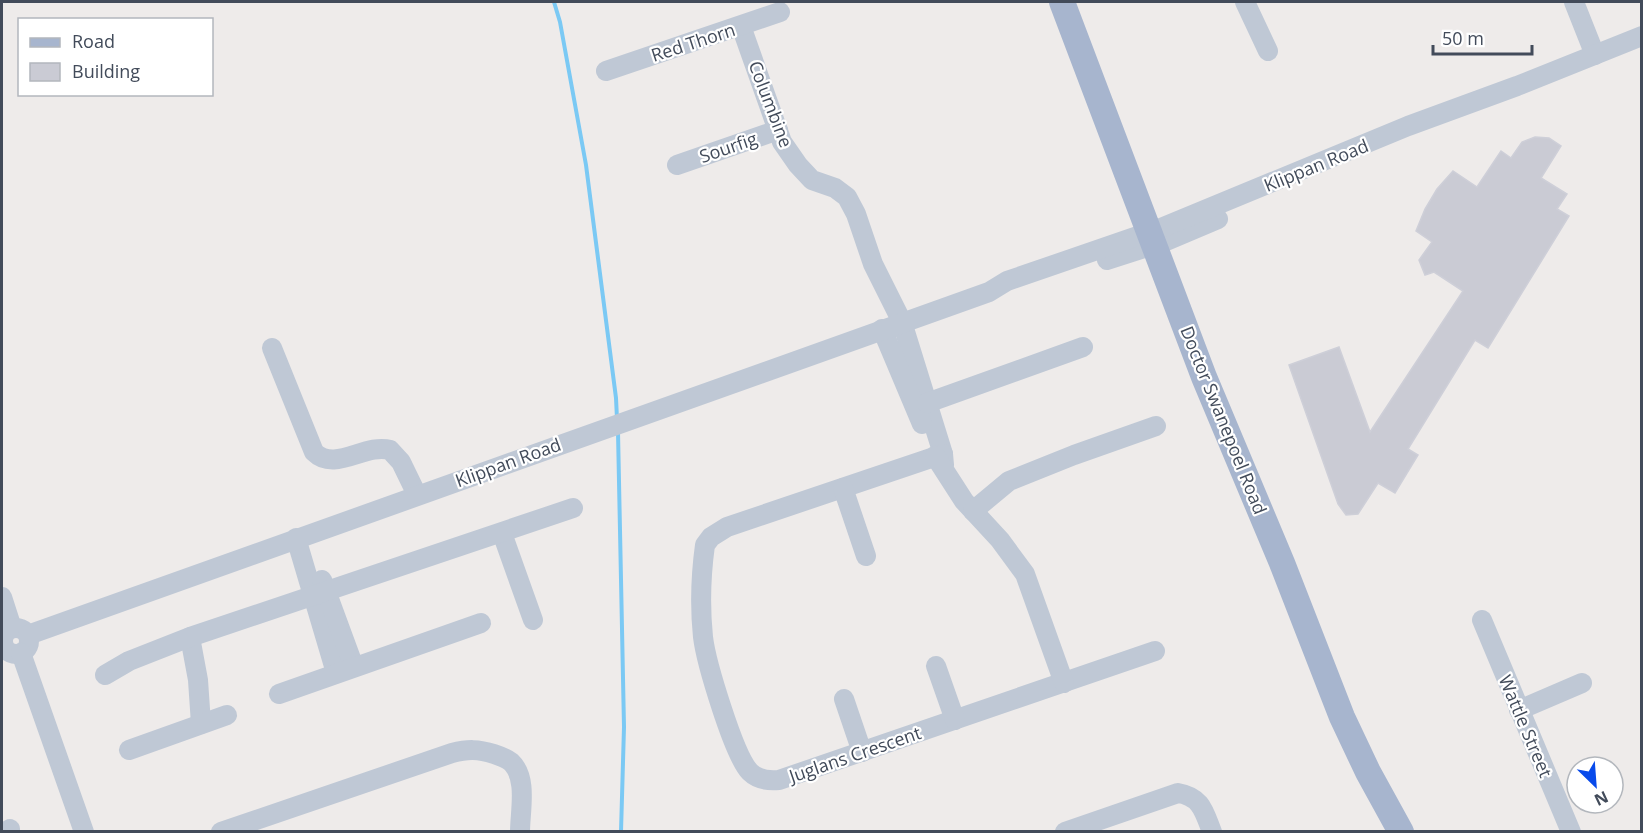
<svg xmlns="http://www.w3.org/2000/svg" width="1643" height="833" viewBox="0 0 1643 833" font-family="'Open Sans',sans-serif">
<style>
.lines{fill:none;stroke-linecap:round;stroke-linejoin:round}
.stream{stroke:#7bc9f4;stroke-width:4}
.building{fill:#cacbd4;stroke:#cecfd8;stroke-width:1.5}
.minor{stroke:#bfc8d5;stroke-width:20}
.major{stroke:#a7b5ce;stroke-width:26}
.labels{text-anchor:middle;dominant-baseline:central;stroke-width:4.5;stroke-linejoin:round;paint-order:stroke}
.street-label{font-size:18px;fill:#424b5a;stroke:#fff}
</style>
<rect width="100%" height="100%" fill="#eeebea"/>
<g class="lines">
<!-- stream -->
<g class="stream">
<polyline points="554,2 560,22 586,165 616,398 617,419"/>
<polyline points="618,432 624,727 621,832"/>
</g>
</g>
<!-- building -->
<polygon class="building" points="1535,137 1549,138 1561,146 1541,178 1567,194 1557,209 1569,216 1488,348 1475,340 1408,449 1418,455 1395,493 1378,483 1358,514 1346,515 1338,504 1289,365 1339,347 1370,432 1463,291 1434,272 1425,275 1419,260 1432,242 1416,231 1425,209 1437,189 1453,171 1477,187 1501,151 1511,158 1522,142"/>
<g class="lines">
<!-- minor -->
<g class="minor">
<polyline points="1245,2 1268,51"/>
<polyline points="1574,2 1595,55"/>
<polyline points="741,26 782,142 798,165 812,180 835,188 847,197 856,214 873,264 902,322 943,454 944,465"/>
<polyline points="606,71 780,12"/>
<polyline points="677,165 778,130"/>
<polyline points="1107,260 1166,241 1218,219"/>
<polyline points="882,329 922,424"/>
<path d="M272,348l42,104c21,21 51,-9 76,-2l11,12 16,33"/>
<polyline points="927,403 1083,347"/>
<path d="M943,454l-216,73 -16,10 -6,8c-4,29 -5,63 -2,92 3,25 31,119 47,135 8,8 18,9 29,8l376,-129"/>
<polyline points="935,456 964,501 1000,540 1025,574 1064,683"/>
<polyline points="843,488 866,556"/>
<polyline points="973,511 1009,481 1074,455 1156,426"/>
<polyline points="502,533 533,620"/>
<polyline points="296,538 336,673"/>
<polyline points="322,580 354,667"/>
<polyline points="2,597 12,628"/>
<polyline points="1482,620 1571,832"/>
<circle cx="16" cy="641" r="13"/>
<polyline points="28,635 989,292 1007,281 1161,228 1408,126 1517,86 1642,36"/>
<polyline points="190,637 198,680 201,724"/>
<polyline points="21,653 84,832"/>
<polyline points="936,666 955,720"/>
<polyline points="105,675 129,661 190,637 573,508"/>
<polyline points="279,694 481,623"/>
<polyline points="844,699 862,752"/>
<polyline points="1519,710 1582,683"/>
<polyline points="129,750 227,715"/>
<polyline points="5,832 10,829"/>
<path d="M221,832l231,-79c16,-4 26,-4 42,1 6,2 12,4 17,8 17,16 9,49 9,70"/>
<path d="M1065,832l113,-39c24,4 26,19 34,39"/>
</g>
<!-- major -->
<polyline class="major" points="1062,2 1204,377 1282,563 1342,717 1368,772 1401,832"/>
</g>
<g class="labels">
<!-- street labels -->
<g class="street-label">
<text transform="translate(693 42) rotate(-18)">Red Thorn</text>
<text transform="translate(771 104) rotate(69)">Columbine</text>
<text transform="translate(728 147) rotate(-19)">Sourfig</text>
<text transform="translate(1316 165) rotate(-22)">Klippan Road</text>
<text transform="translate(1224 420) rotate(68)">Doctor Swanepoel Road</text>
<text transform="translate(508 462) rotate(-20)">Klippan Road</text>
<text transform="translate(1526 726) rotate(67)">Wattle Street</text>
<text transform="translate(855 754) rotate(-19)">Juglans Crescent</text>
</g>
</g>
<!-- border -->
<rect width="1643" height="833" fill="none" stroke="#424b5a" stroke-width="6"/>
<!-- legend -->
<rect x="18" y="18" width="195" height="78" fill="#ffffff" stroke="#b3b7bd" stroke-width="1.5"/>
<rect x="30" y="38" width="30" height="9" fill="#a7b5ce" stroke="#b3b7bd" stroke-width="1.5"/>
<text x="72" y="48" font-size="18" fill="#424b5a">Road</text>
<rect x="30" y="63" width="30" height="18" fill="#cacbd4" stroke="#b3b7bd" stroke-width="1.5"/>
<text x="72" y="78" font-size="18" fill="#424b5a">Building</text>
<!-- north arrow -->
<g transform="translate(1595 785) rotate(155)"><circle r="28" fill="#ffffff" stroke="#b3b7bd" stroke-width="1.5"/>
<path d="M0-4.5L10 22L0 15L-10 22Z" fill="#084aeb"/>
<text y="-9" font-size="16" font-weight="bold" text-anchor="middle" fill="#424b5a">N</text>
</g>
<!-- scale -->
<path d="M1433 45v9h99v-9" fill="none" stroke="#424b5a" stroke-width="3"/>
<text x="1442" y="45" font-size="18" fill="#424b5a" stroke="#ffffff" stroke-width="4.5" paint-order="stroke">50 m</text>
</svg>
